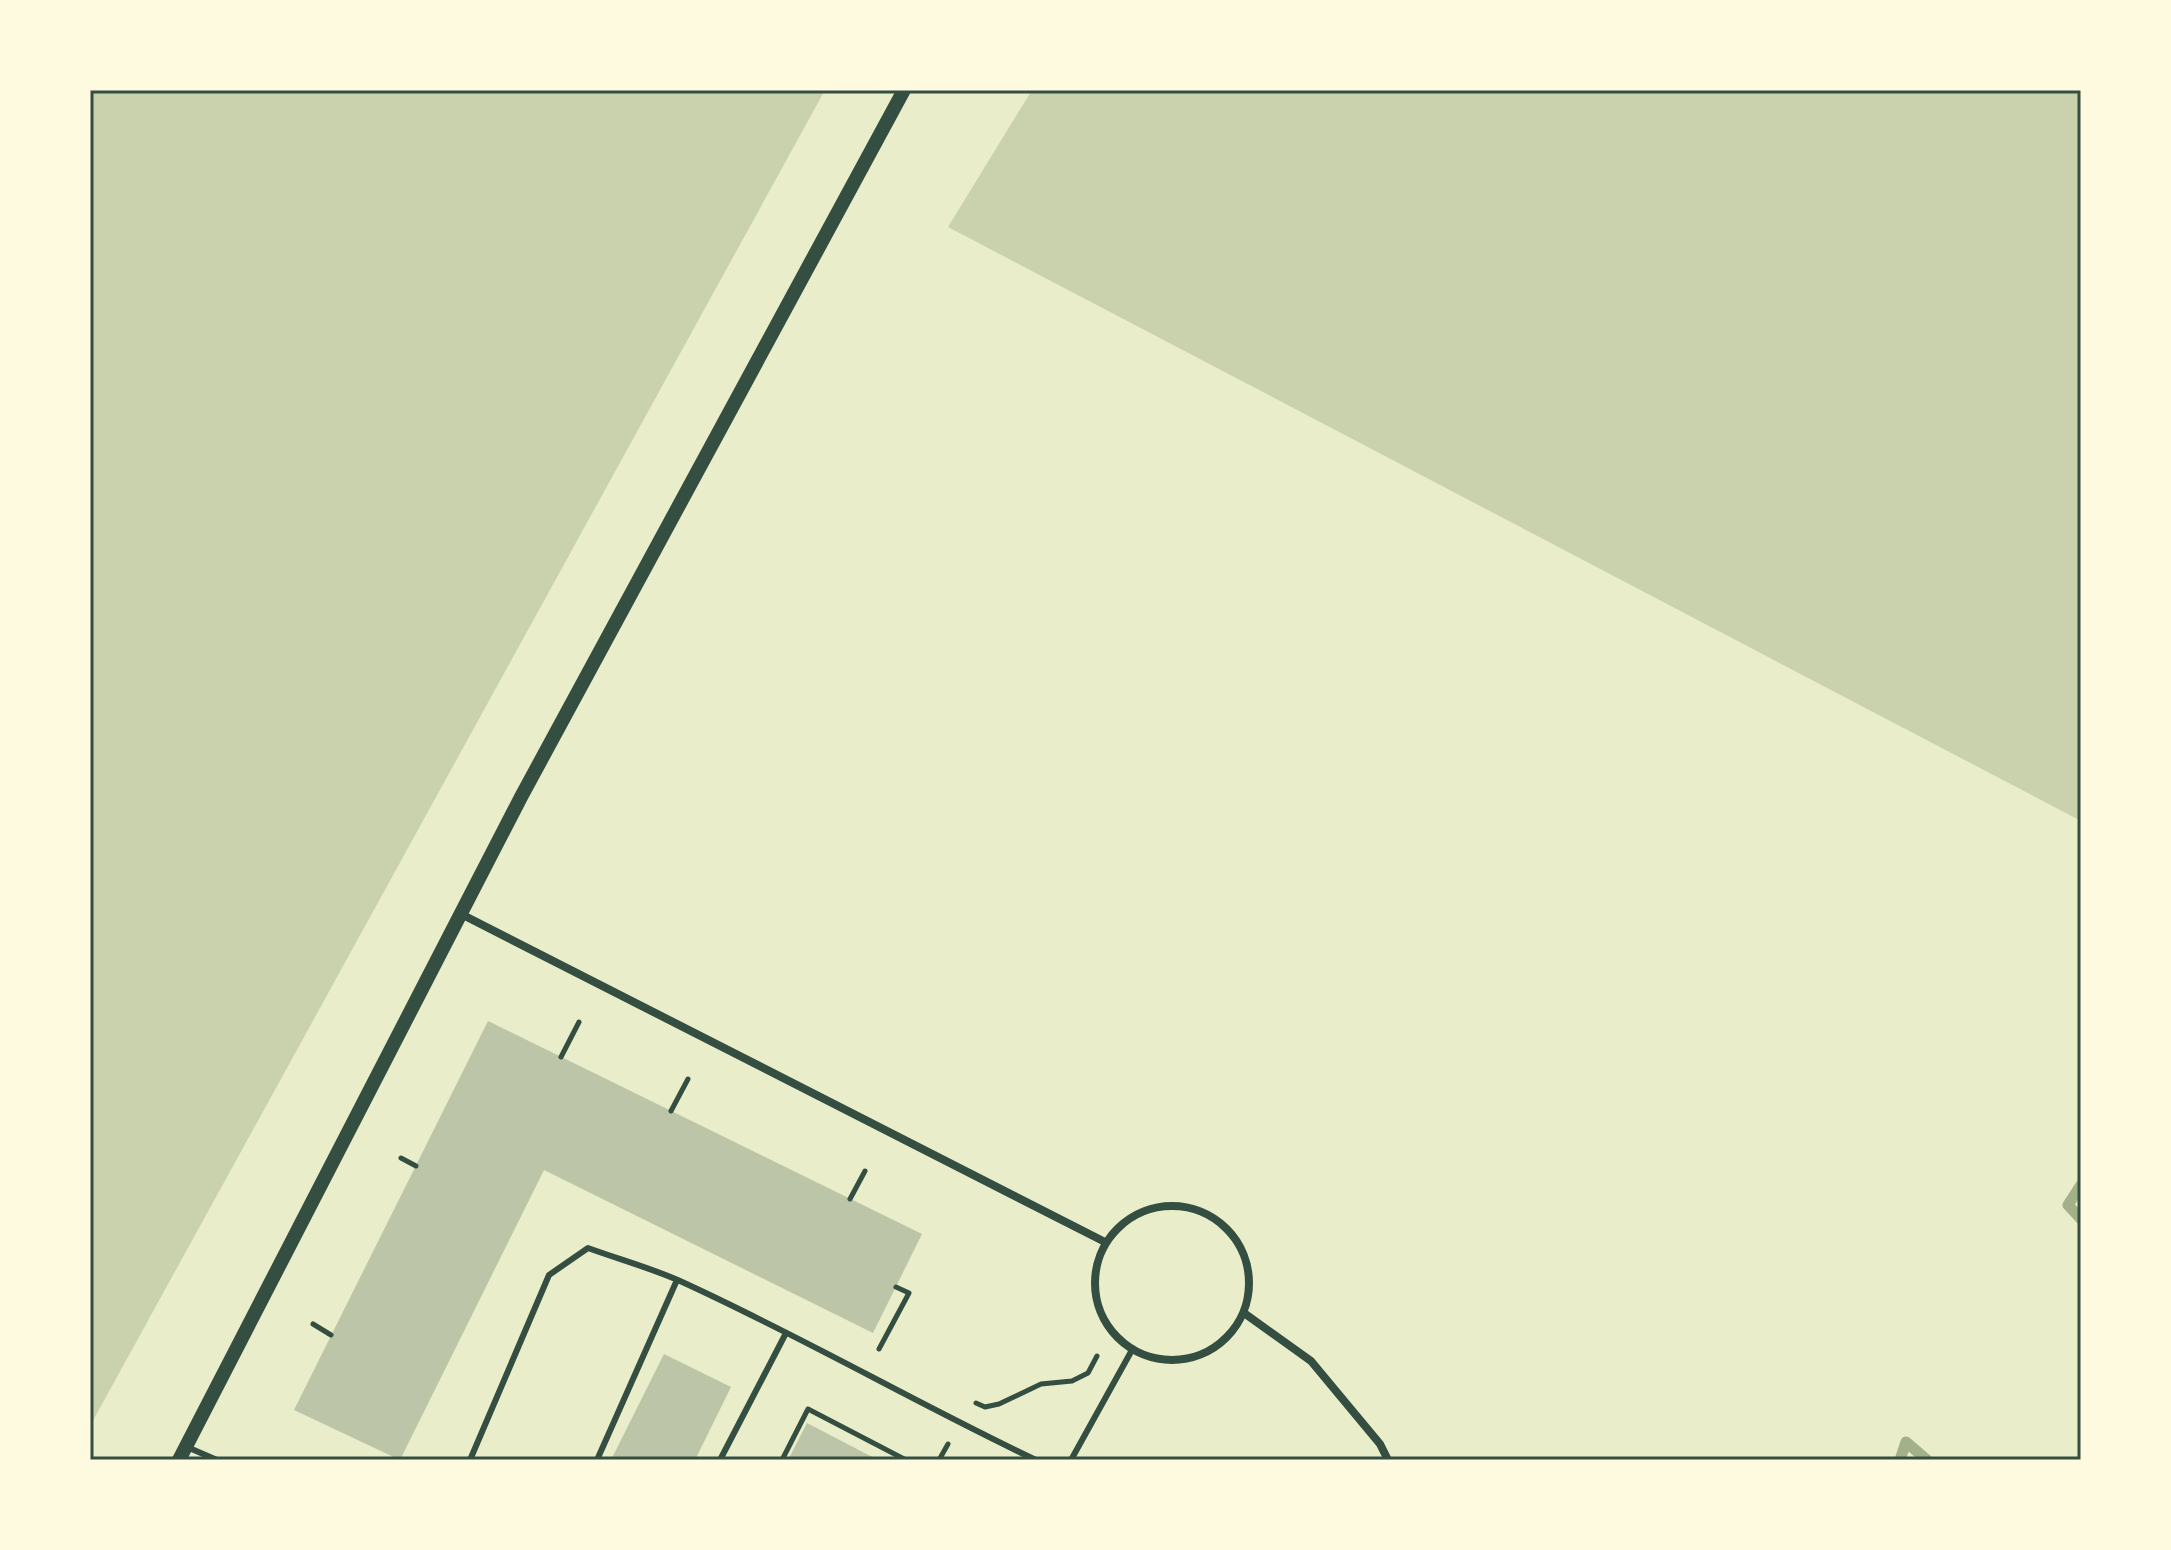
<svg xmlns="http://www.w3.org/2000/svg" width="2171" height="1550" viewBox="0 0 2171 1550" font-family="Jost,sans-serif">
<style>
.green{fill:#cad2ad}
.lines{fill:none;stroke-linecap:round;stroke-linejoin:round}
.stream{stroke:#a3b18a;stroke-width:11}
.building{fill:#bcc5a7}
.path{stroke:#344e41;stroke-width:5}
.service{stroke:#344e41;stroke-width:6}
.minor{stroke:#344e41;stroke-width:8}
.tertiary{stroke:#344e41;stroke-width:14}
.neatline{fill:none;stroke:#344e41;stroke-width:3}
</style>
<rect width="100%" height="100%" fill="#e9edc9"/>
<!-- green -->
<g class="green">
<polygon points="90,90 825,90 90,1426"/>
<polygon points="1032,90 2081,90 2081,821 948,227"/>
</g>
<g class="lines">
<!-- stream -->
<g class="stream">
<polyline points="2081,1185 2068,1205 2081,1219"/>
<polyline points="1900,1460 1906,1442 1927,1460"/>
</g>
</g>
<!-- building -->
<g class="building">
<polygon points="488,1021 922,1234 873,1333 544,1170 400,1460 294,1410"/>
<polygon points="664,1354 731,1387 695,1460 611,1460"/>
<polygon points="807,1423 878,1460 788,1460"/>
</g>
<g class="lines">
<!-- path -->
<g class="path">
<polyline points="561,1057 579,1022"/>
<polyline points="671,1111 688,1079"/>
<polyline points="401,1158 416,1166"/>
<polyline points="850,1199 865,1171"/>
<polyline points="313,1324 331,1335"/>
<polyline points="879,1349 909,1293 896,1287"/>
<polyline points="976,1403 985,1407 999,1404 1041,1384 1072,1381 1088,1373 1097,1356"/>
<polyline points="782,1460 808,1409 906,1460"/>
<polyline points="939,1460 948,1444"/>
</g>
<!-- service -->
<g class="service">
<polyline points="187,1447 217,1460"/>
<path d="M470,1460l79,-185 39,-27c30,11 63,20 92,33 121,55 236,122 356,179"/>
<polyline points="597,1460 677,1280"/>
<polyline points="720,1460 786,1333"/>
<polyline points="1071,1460 1132,1350"/>
</g>
<!-- minor -->
<g class="minor">
<polyline points="461,914 1105,1242"/>
<circle cx="1172" cy="1283" r="77"/>
<polyline points="1244,1313 1311,1361 1380,1444 1388,1460"/>
</g>
<!-- tertiary -->
<polyline class="tertiary" points="179,1460 521,797 904,90"/>
</g>
<!-- border -->
<rect width="2171" height="1550" fill="none" stroke="#fefae0" stroke-width="184"/>
<rect x="92" y="92" width="1987" height="1366" class="neatline"/>
</svg>
